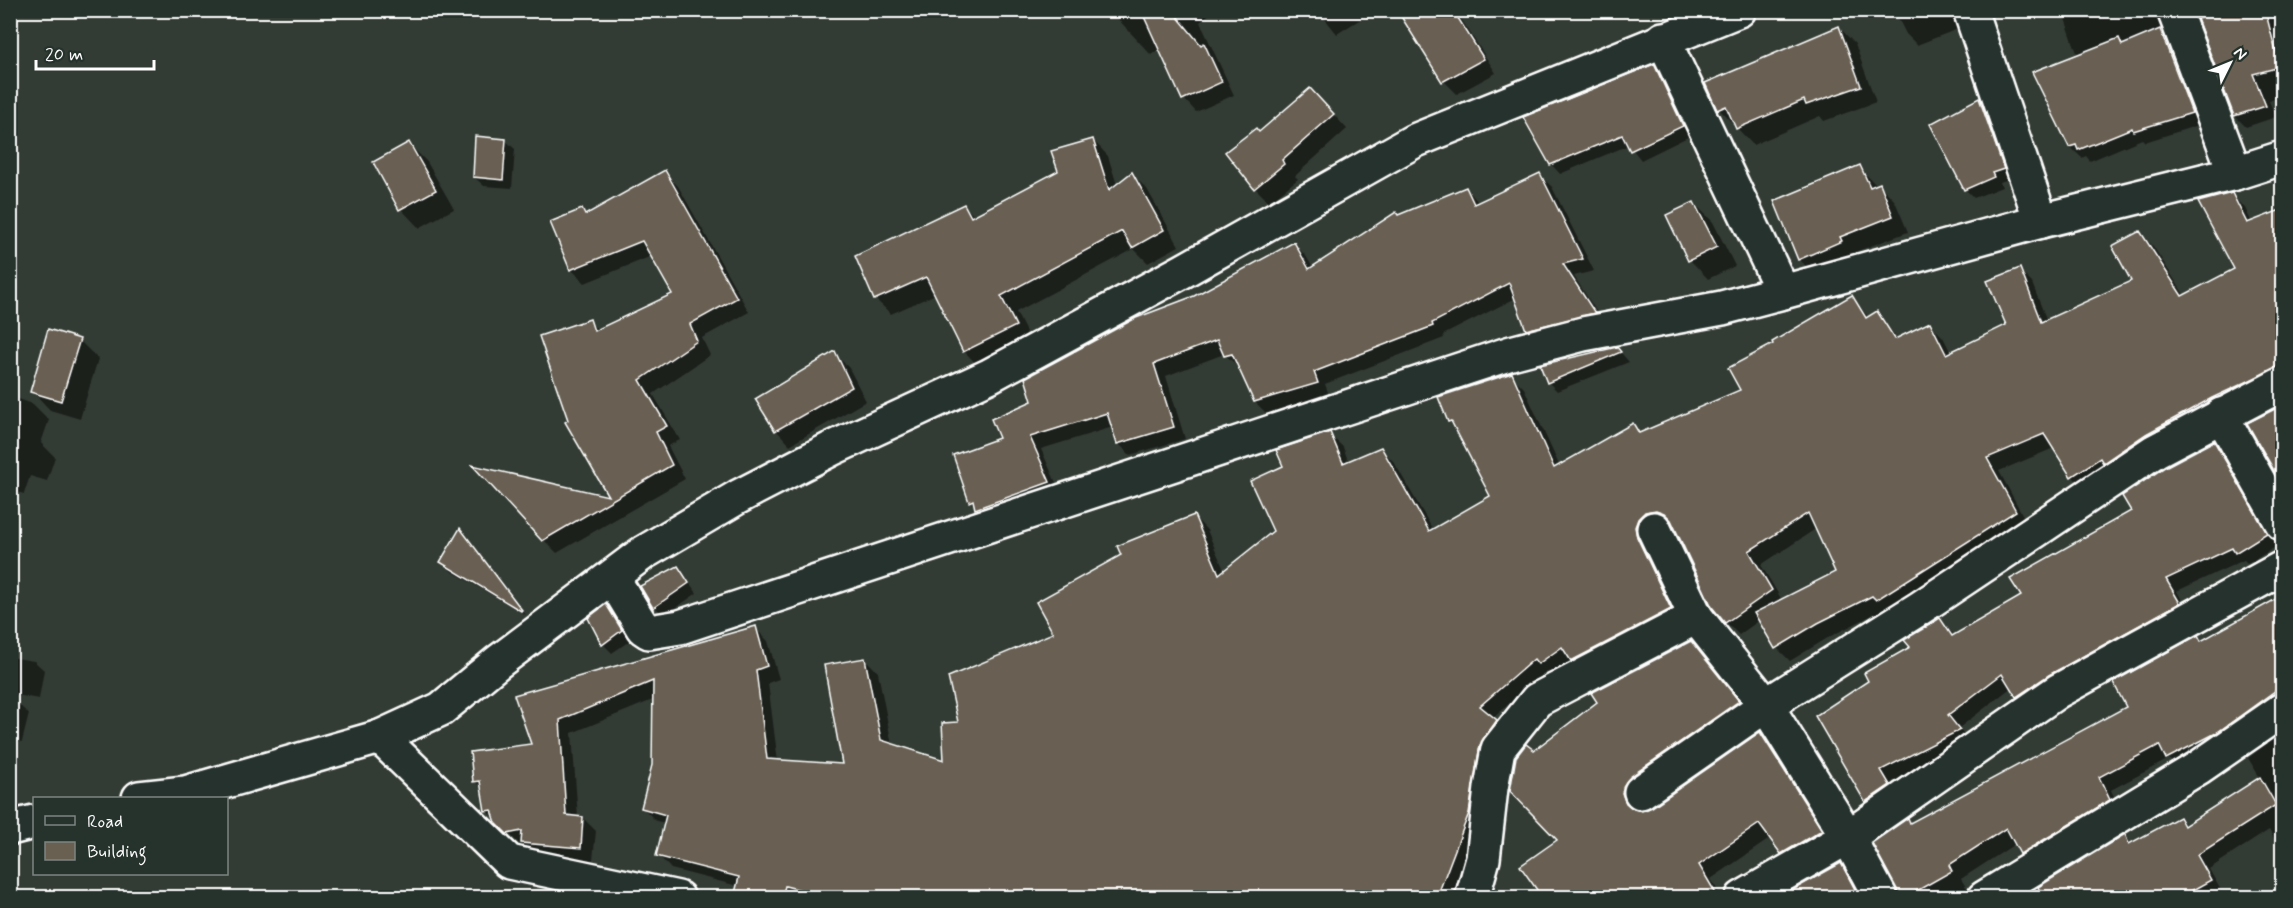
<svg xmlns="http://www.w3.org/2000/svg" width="2293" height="908" viewBox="0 0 2293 908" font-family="Mynerve,sans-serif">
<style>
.shadow{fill:#0007;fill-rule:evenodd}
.building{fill:#696052;stroke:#fff;stroke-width:1.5}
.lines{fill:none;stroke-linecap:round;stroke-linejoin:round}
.minor-casing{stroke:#fff;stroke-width:38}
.minor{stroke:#26332d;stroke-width:33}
</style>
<rect width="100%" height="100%" fill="#333c34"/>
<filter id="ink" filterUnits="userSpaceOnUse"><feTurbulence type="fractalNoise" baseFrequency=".0167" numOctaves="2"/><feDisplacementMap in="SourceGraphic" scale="12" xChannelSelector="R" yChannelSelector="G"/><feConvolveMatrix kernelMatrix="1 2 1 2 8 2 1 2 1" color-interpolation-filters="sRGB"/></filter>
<g filter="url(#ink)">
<!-- shadow -->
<g class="shadow">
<polygon points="1123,10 1214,10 1200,22 1234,95 1196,112 1184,99 1160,48 1151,55 1116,17"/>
<polygon points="1318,10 1375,10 1337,34"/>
<polygon points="1402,10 1463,10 1458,14 1496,73 1457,94 1444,81"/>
<polygon points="1894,10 1964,10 1963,27 1917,45 1906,34"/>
<polygon points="2028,10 2050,10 2033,15"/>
<polygon points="2062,10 2170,10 2202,124 2145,142 2142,139 2090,161 2086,156 2082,158 2070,147 2034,73 2077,53"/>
<polygon points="2196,10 2282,10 2282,96 2269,101 2276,117 2246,127 2235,116"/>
<polygon points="1839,27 1855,44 1876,102 1824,121 1820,116 1753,145 1719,109"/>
<polygon points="1654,66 1663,75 1692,135 1641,160 1629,145 1560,174 1551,164"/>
<polygon points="1979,100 1988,109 2012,178 2000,182 2002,187 1974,198 1965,189"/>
<polygon points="1324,104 1347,129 1295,176 1298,179 1269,202 1255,188 1259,133"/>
<polygon points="505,140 515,149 512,188 484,186 474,177"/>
<polygon points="1093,140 1108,156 1117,185 1132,174 1147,189 1179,246 1148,263 1134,249 1016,312 1031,342 979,367 964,351 936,294 891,314 875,299 964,205 975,217 1059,172"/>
<polygon points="409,144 427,162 454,209 419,228 401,209 375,163"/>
<polygon points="1859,167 1877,186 1880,185 1895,201 1908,232 1855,252 1857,257 1815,275 1799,259"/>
<polygon points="664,172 678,186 749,312 702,338 710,355 653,394 680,440 668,446 685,479 557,553 544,540 611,499 589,321 599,331 674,295 652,256 585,283 571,269 582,210 587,215"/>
<polygon points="1540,175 1552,187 1594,271 1574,276 1605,325 1540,341 1528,329 1516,298 1443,335 1444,338 1325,384 1329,395 1267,414 1255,402 1239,367 1224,354 1166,376 1185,439 1130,455 1118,443 1113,427 1041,449 1061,494 989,521 971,501 1001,439 1034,402 1195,297 1294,244 1306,256 1313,268 1398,217 1466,188 1479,203"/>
<path d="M2231,195l14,13 7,15 30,-12v171l-197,107 -13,-13 -18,-28 -55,23 29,54 -138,88 -4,-5 -55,28 -41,25 -13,-13 -17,-28 -21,15 -13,-13 -52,-98 -15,1 24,97 -97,51 -13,-12 -21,15 -5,-5 -54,47 16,16 -27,93 -27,71 -17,-1 -77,-98 34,99h-610l-114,-29 -13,-14 8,-32 -10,-2 -13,-13 11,-43 1,-66 -83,34 6,85h5l13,13 -3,29 -58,-4 -10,-10h-4l-35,-36 -3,-21 -8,-8 58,-36 -17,-49 239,-68 13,13 11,38 -11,4 10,79 66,4 21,-107 13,13 14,73 54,17 14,-39 96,-89 138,-117 13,13 18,42 50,-40 10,-65 44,-33 14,13 6,16 32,-14 13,13 39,68 59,-33 -35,-68 -8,-8 62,-46 13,13 36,79 73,-43 8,9 101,-42 33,-46 77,-48 17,21 7,-5 22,26 32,-15 13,13 8,16 57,-27 11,-56 13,13 15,38 87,-39 6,-49 13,13 32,50 51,-26zM1817,528l20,45 -55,27 -21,-35z"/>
<polygon points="1694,203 1713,222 1735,266 1708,279 1690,260 1668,216"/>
<polygon points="79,340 98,359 80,419 50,410 32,391"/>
<polygon points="1617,348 1629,362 1557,391 1548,382"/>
<polygon points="834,353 849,368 866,401 790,445 776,430"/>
<polygon points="10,396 33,404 49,420 41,443 55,457 47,481 30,476 24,494 10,490"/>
<polygon points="2214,443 2226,455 2277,546 2248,564 2244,560 2177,591 2190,615 2029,708 2012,687 1959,728 1971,742 1892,782 1901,797 1878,813 1866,801 1817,716 1870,682 1940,620 1955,636 2023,597 2133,512"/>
<polygon points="461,531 469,540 526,615 451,571 442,562"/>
<polygon points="678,568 697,593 663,617 642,587"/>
<polygon points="2282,597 2282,709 2181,771 2169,759 2111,790 2122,813 2034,867 2021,854 2015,844 1961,879 1973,898 1901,898 1874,843 1908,820 1911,824 2128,707 2198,637 2202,642"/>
<polygon points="606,606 615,615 631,640 612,653 603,644"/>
<polygon points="1691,643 1751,715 1637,798 1636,811 1652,809 1760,734 1774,747 1834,844 1796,866 1771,838 1711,879 1722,898 1544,898 1522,866 1560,840 1534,752"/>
<polygon points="10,657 34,661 44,670 39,699 10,694"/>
<polygon points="10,703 19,705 29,714 22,742 10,740"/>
<polygon points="2282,732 2282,852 2269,830 2209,869 2223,894 2216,898 2032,898 2041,892 2039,888 2125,836 2132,844 2179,819 2187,826 2260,778 2248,758"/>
<polygon points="1840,865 1854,878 1864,898 1783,898"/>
</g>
<!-- building -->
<g class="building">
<polygon points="1141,10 1172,10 1201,45 1204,43 1222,82 1182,100"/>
<polygon points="1397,10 1453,10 1484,59 1442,82"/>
<polygon points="2216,10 2265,10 2280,67 2253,74 2266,106 2234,116 2197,19"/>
<polygon points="1839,26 1861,86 1806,105 1804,100 1736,129 1726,106 1717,110 1705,83"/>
<polygon points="2160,29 2192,113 2133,131 2132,128 2078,150 2076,145 2069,147 2032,72 2119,38 2122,45"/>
<polygon points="1654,64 1683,126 1630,151 1622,135 1550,165 1523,117"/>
<polygon points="1310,88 1334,114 1282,160 1284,164 1254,189 1225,152 1256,128 1259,132"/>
<polygon points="1979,98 2004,169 1992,173 1994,177 1964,190 1930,124"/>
<polygon points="475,136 506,139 503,180 473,177"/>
<polygon points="1093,139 1109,190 1132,172 1164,230 1132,248 1122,231 1001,296 1016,326 963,352 926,277 874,300 855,256 964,204 971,217 1058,171 1051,151"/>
<polygon points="409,142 436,190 399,210 373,162"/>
<polygon points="1860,165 1870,187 1880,183 1893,216 1840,237 1842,241 1798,260 1774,201"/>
<polygon points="665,170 737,298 690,324 697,341 640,380 667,426 656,432 672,465 542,541 472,465 608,496 565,422 568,420 539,336 590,319 594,331 672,294 642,241 570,270 550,222 582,209 585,215"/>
<polygon points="1540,173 1583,259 1563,264 1595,313 1526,330 1509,283 1432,323 1433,326 1314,372 1318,383 1254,402 1232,354 1224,356 1217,340 1154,364 1174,427 1117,444 1107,413 1030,437 1050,482 975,509 973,500 969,502 953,455 999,438 991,419 1032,401 1025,378 1136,318 1194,296 1294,242 1309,269 1396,212 1398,215 1466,187 1474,204"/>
<polygon points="2232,193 2247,223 2283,209 2283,365 2212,398 2146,434 2103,463 2100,458 2071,477 2044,434 1987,458 2016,511 1876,600 1872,596 1818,623 1775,649 1754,613 1835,572 1808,513 1749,551 1772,590 1725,623 1712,607 1671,520 1664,513 1656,510 1645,512 1638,519 1635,527 1637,537 1671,609 1571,661 1562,647 1538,664 1534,659 1480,706 1497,720 1480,745 1469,813 1437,897 829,897 785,886 782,897 734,897 739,877 656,856 666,815 641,808 652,765 653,681 560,720 566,815 583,817 581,848 521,843 522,831 507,834 496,823 492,810 485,811 480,781 473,782 470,752 531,744 514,695 756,626 767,666 756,670 767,759 842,764 824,665 865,658 881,740 944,760 942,723 958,722 948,677 1053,633 1036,602 1121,555 1117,546 1179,521 1194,515 1219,574 1273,531 1250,481 1283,466 1276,450 1330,432 1343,463 1381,447 1429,531 1490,496 1451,421 1448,422 1438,397 1512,373 1554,468 1633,423 1639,433 1740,390 1728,368 1773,344 1772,342 1852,295 1866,318 1877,311 1895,339 1930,322 1946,354 2006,325 1987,281 2020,268 2041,322 2131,281 2112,246 2140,231 2182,296 2234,269 2198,202"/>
<polygon points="1694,202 1717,247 1688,261 1666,215"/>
<polygon points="48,329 80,339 61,401 30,392"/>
<polygon points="1617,347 1621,352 1547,383 1540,365"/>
<polygon points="835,351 852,387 775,431 755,399"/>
<polygon points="2283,405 2283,486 2247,423"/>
<polygon points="2214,441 2267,533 2235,553 2232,548 2166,579 2180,603 2049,675 2016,697 2002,674 1948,715 1960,730 1881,770 1890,785 1865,802 1815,716 1868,681 1864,673 1910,647 1904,640 1931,624 1940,618 1952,636 2021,596 2010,579 2131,511 2122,496 2165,467"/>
<polygon points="460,528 522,610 521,611 440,562"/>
<polygon points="678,566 689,583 653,608 640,586"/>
<polygon points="2283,595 2283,685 2218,732 2166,759 2159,745 2099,777 2110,800 2020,854 2006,828 1949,865 1952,871 1906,897 1900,897 1872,843 1908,818 1910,823 2126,707 2113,682 2198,635 2201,641"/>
<polygon points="606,604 622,630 602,645 588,618"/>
<polygon points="1691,641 1739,701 1630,777 1624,785 1622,793 1626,803 1634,809 1642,811 1652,807 1760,732 1822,830 1781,854 1759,824 1699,865 1718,897 1542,897 1520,866 1557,840 1510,791 1516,757 1526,744 1534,750 1597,702 1591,693"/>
<polygon points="2260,777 2276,805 2197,855 2211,880 2180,897 2043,897 2038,887 2125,834 2129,844 2179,817 2184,826"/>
<polygon points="1841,863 1859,897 1780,897"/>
</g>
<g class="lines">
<defs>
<g id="minor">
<polyline points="1970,10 2041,221"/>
<polyline points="2174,10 2235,173"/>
<polyline points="1663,39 1783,292"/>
<polyline points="2221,415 2282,523"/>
<polyline points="1654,529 1696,617 1766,705 1848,837 1881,898"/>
<polyline points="612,577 643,628 649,632 680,627 1511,353 1583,334 1722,308 1783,292 2041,221 2235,173 2282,158"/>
<polyline points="380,737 509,862 678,898"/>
<polyline points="1641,792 1766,705 1920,608 2155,451 2282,384"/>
<polyline points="139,798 185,793 380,737 441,709 498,662 643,553 738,497 831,449 989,376 1183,271 1414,141 1739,10"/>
<polyline points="10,828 34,822"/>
<polyline points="1472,898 1483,859 1491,788 1498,749 1537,700 1696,617"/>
<polyline points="1742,898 1848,837 2058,691 2282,568"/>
<polyline points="1984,898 2198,768 2282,710"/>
</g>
</defs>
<!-- minor casing -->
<use href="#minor" class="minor-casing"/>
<!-- minor -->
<use href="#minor" class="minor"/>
</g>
</g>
<!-- margin -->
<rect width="2293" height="908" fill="none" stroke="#26332d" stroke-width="36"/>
<rect x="18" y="18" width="2257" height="872" fill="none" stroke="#fff" stroke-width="2" filter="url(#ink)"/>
<!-- legend -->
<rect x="33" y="797" width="195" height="78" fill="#26332d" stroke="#7d8581" stroke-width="1.5"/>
<rect x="45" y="816" width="30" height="9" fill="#26332d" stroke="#7d8581" stroke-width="1.5"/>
<text x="87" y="827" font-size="18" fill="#ffffff">Road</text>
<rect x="45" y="842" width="30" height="18" fill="#696052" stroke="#7d8581" stroke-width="1.5"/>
<text x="87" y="857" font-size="18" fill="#ffffff">Building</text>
<!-- north arrow -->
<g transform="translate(2230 63) rotate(47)" stroke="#26332d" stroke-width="4.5" paint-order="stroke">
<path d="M0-4.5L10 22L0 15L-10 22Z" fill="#ffffff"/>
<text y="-9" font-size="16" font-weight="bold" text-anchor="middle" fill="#ffffff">N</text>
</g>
<!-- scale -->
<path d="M36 60v9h118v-9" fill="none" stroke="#ffffff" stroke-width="3"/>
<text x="45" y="60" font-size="18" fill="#ffffff" stroke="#26332d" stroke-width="4.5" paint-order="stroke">20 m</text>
</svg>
